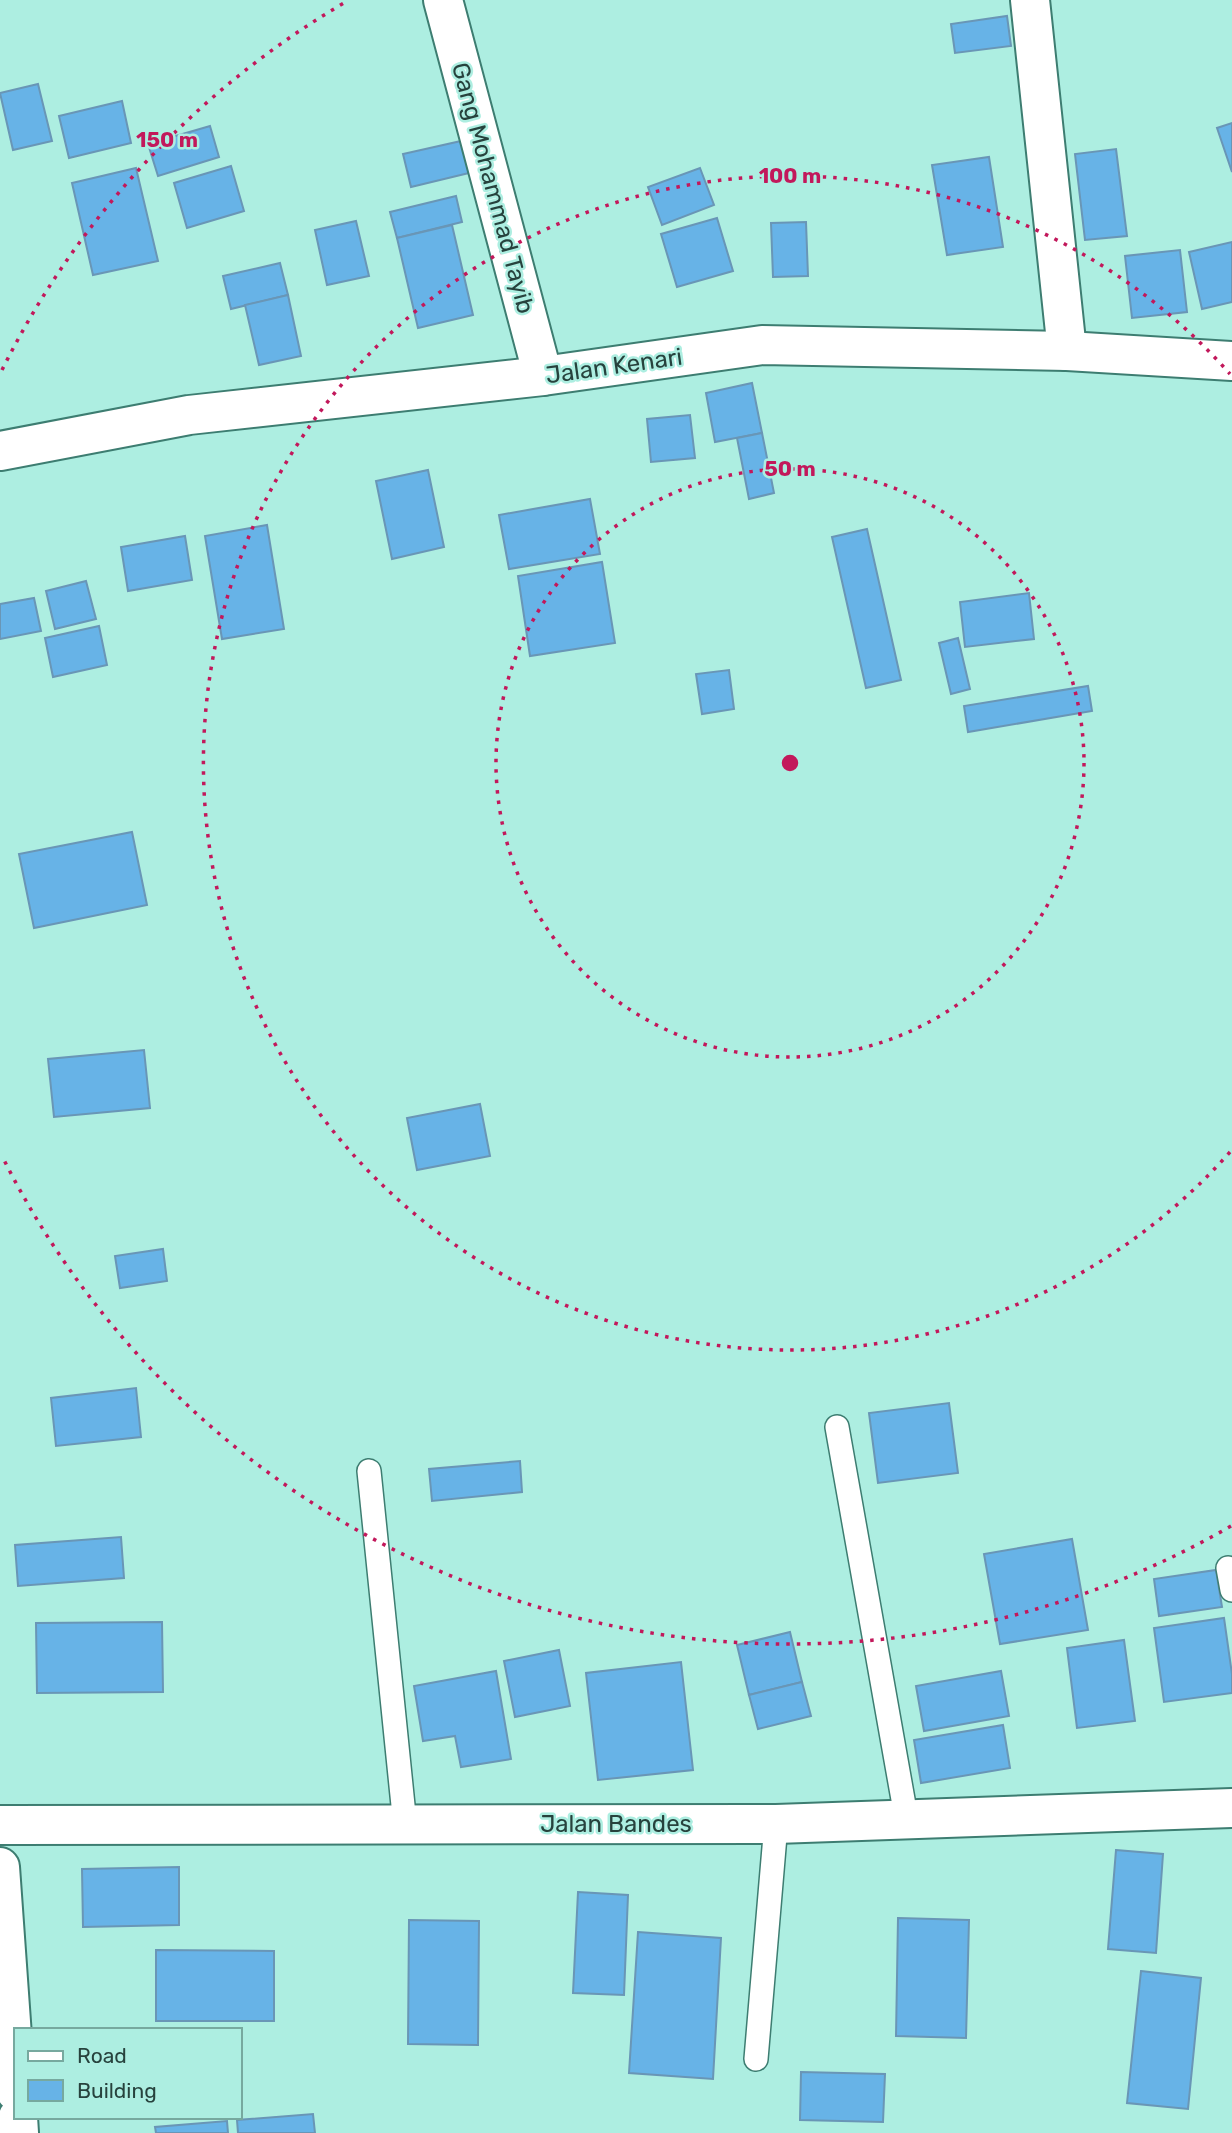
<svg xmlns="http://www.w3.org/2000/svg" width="1232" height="2133" viewBox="0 0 1232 2133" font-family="Rubik,sans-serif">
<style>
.building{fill:#67b3e7;stroke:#6996b6;stroke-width:2}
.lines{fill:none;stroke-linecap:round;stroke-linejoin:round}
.lane-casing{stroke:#3d7d71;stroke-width:26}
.street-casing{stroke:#3d7d71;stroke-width:42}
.lane{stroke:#fff;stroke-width:23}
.street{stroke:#fff;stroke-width:38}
.ring{fill:none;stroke:#c2185b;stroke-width:3.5;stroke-dasharray:3.5 7}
.labels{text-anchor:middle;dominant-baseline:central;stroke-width:5;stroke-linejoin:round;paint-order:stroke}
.street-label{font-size:24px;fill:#27423d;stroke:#adeee1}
.centre{fill:#c2185b;stroke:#adeee1;stroke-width:3.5}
.ring-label{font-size:21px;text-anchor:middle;font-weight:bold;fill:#c2185b;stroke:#adeee1;stroke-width:5;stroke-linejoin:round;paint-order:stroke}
</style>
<rect width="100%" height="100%" fill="#adeee1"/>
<!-- building -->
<g class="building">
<polygon points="1007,16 1011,46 955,53 951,24"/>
<polygon points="38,84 52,141 13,150 0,93"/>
<polygon points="122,101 131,143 69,158 59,116"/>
<polygon points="1232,123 1232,172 1217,128"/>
<polygon points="210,126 219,157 158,176 148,144"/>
<polygon points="461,141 469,173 411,187 403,154"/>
<polygon points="1116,149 1127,236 1085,240 1075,154"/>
<polygon points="989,157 1003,247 947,255 932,165"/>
<polygon points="231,166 244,211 187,228 174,183"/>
<polygon points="136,168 158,261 93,275 72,183"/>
<polygon points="700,168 714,205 662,225 648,187"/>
<polygon points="456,196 462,222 397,238 390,212"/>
<polygon points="717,218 733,271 677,287 661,234"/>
<polygon points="356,221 369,276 327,285 315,230"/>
<polygon points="806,222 808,276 773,277 771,223"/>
<polygon points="452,225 473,315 418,328 397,238"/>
<polygon points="1232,242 1232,302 1202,309 1189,252"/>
<polygon points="1180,250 1187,312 1132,318 1125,256"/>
<polygon points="280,263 288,295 231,309 223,276"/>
<polygon points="288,295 301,356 259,365 245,305"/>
<polygon points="752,383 762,433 715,442 706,393"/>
<polygon points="690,415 695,458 651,462 647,419"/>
<polygon points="762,433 774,493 749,499 737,438"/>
<polygon points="428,470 444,547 392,559 376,481"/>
<polygon points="590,499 600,554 509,569 499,515"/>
<polygon points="267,525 284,629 222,639 205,536"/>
<polygon points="867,529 901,680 866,688 832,537"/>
<polygon points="185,536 192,580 128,591 121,547"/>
<polygon points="602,562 615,643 530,656 518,576"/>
<polygon points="86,581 96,619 55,629 46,591"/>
<polygon points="1029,593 1034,639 965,647 960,602"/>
<polygon points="34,598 41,631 0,639 0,604"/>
<polygon points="99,626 107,665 53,677 45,638"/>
<polygon points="958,638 970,689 951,694 939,643"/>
<polygon points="729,670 734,709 702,714 696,674"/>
<polygon points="1088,686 1092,711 968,732 964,706"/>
<polygon points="132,832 147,905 34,928 19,854"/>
<polygon points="144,1050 150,1108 54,1117 48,1059"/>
<polygon points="480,1104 490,1156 417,1170 407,1118"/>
<polygon points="163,1249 167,1281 120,1288 115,1256"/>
<polygon points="136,1388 141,1437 56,1446 51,1398"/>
<polygon points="949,1403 958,1473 878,1483 869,1413"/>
<polygon points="520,1461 522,1492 432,1501 429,1469"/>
<polygon points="121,1537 124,1578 18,1586 15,1545"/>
<polygon points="1072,1539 1088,1630 1000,1644 984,1554"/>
<polygon points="1216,1570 1222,1607 1159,1616 1154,1579"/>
<polygon points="1224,1618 1232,1674 1232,1693 1164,1702 1154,1628"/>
<polygon points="162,1622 163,1692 37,1693 36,1623"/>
<polygon points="790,1632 802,1682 749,1695 737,1645"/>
<polygon points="1124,1640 1135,1721 1077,1728 1067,1648"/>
<polygon points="559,1650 570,1706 515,1717 504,1661"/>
<polygon points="681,1662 693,1770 598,1780 586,1673"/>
<polygon points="496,1671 511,1759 461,1767 455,1736 423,1741 414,1686"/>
<polygon points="1001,1671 1009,1716 924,1731 916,1686"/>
<polygon points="802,1682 811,1716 758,1729 749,1695"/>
<polygon points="1003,1725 1010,1768 921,1783 914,1740"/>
<polygon points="1116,1850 1163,1854 1156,1953 1108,1949"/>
<polygon points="179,1867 179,1925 83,1927 82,1869"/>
<polygon points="578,1892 628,1895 624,1995 573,1993"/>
<polygon points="898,1918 969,1920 966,2038 896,2036"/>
<polygon points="409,1920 479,1921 478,2045 408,2044"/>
<polygon points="638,1932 721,1938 713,2079 629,2073"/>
<polygon points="156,1950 274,1951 274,2021 156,2021"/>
<polygon points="1141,1971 1201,1978 1188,2109 1127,2103"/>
<polygon points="801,2072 885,2074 883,2122 800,2120"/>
<polygon points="313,2114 315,2133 238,2133 237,2120"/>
<polygon points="227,2121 228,2133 156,2133 155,2127"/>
</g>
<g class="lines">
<defs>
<g id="lane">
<polyline points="837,1427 907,1822"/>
<polyline points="369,1471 405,1825"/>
<polyline points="1228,1568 1232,1590"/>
<polyline points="756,2059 776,1824"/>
</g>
<g id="street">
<polyline points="443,0 543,376"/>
<polyline points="1030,0 1067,351"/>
<polyline points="0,451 189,415 543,376 762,345 1067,351 1232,361"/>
<polyline points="0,1825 776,1824 1232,1808"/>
<polyline points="0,1867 16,2092"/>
<polyline points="18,2117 19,2133"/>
</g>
</defs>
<!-- lane casing -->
<use href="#lane" class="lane-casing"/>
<!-- street casing -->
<use href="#street" class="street-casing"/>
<!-- lane -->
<use href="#lane" class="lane"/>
<!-- street -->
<use href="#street" class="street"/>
</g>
<!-- distance rings -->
<g class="ring">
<circle cx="790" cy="763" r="294"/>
<path d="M1230 1152A587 587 0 1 1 1230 374"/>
<path d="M1231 1526A881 881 0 0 1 2 1156M2 370A881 881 0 0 1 349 0"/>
</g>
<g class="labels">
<!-- street labels -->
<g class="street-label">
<text transform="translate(493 188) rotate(75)">Gang Mohammad Tayib</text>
<text transform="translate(614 366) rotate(-8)">Jalan Kenari</text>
<text x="616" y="1824">Jalan Bandes</text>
</g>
</g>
<circle cx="790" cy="763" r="10" class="centre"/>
<g class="ring-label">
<text x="167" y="147">150 m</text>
<text x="790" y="183">100 m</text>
<text x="790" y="476">50 m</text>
</g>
<!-- legend -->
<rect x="14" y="2028" width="228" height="91" fill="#adeee1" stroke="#77a99f" stroke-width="2"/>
<rect x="28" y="2051" width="35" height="10" fill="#ffffff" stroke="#77a99f" stroke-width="2"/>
<text x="77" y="2063" font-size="21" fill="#27423d">Road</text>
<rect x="28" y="2080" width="35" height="21" fill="#67b3e7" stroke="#77a99f" stroke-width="2"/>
<text x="77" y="2098" font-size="21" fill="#27423d">Building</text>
</svg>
